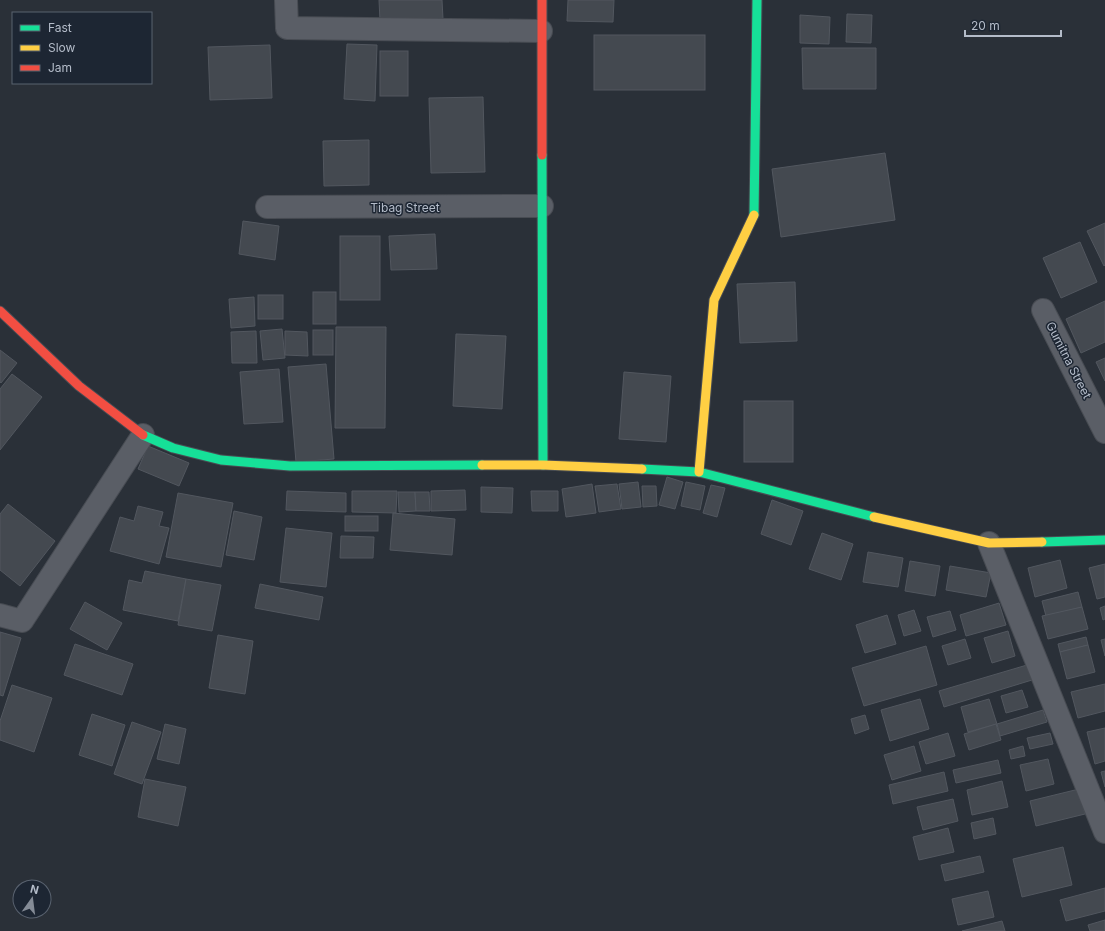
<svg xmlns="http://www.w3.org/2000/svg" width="1105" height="931" viewBox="0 0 1105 931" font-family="Inter,sans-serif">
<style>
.building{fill:#444950;stroke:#52575f}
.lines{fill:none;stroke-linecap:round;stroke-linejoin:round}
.street-casing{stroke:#484c53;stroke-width:24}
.fast-casing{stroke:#484c53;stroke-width:11}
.slow-casing{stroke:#484c53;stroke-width:11}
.jam-casing{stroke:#484c53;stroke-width:11}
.street{stroke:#5a5e66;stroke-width:22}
.fast{stroke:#16e098;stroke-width:9}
.slow{stroke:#ffcf43;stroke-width:9}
.jam{stroke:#f24e42;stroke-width:9}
.labels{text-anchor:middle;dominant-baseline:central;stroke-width:3;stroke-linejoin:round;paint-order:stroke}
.street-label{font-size:12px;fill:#b4bcc9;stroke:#1d2633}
</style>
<rect width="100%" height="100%" fill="#2a3038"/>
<!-- building -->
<g class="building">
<polygon points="379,0 442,0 443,19 380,21"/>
<polygon points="568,0 614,0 613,22 567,21"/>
<polygon points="847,14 872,15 871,43 846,42"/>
<polygon points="800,15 830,17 829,44 800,43"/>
<rect x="594" y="35" width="111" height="55"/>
<polygon points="347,44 377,45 375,101 344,99"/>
<polygon points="270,45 272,98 210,100 208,47"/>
<polygon points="802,48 876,48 876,89 803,89"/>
<rect x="380" y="51" width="28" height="45"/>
<polygon points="483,97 485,172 431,173 429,98"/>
<polygon points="369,140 369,185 324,186 323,141"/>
<polygon points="885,153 895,220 781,237 772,169"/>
<polygon points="243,221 279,226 275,260 239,254"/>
<polygon points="1105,223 1105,265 1104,266 1087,231"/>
<polygon points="435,234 437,269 391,270 389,236"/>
<rect x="340" y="236" width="40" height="64"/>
<polygon points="1080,242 1097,282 1061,298 1043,258"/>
<polygon points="795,282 797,341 740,343 737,284"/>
<rect x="313" y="292" width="23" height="32"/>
<rect x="258" y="295" width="25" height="24"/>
<polygon points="254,297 255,326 231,328 229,299"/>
<polygon points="1105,301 1105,342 1081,353 1066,319"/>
<polygon points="336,327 386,327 385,428 335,428"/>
<polygon points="282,329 285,358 263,360 260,331"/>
<rect x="313" y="330" width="20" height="25"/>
<polygon points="256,331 257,363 232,363 231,332"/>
<polygon points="285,331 307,332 308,356 285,355"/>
<polygon points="456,334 506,336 502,409 453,406"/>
<polygon points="0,350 17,363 1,383 0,382"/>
<polygon points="1105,358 1105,381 1096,362"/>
<polygon points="326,364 334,459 296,462 288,367"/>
<polygon points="279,369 283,422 244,424 240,372"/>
<polygon points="624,372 671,376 666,442 619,439"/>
<polygon points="12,374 42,397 0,450 0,389"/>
<rect x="744" y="401" width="49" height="61"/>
<polygon points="148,446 189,463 179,486 138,469"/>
<polygon points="667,477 683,482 675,509 659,505"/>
<polygon points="638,482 641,507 622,509 619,484"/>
<polygon points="686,482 705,486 700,510 681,506"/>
<polygon points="592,484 596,513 566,517 562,489"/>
<polygon points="617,484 621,509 599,512 595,486"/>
<polygon points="711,485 725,488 717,517 703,513"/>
<polygon points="642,486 656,486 657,506 643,507"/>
<polygon points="481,487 513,488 512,513 481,512"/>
<polygon points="465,490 466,510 431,511 431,491"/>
<polygon points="287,491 346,493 346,512 286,510"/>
<polygon points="352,491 397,491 396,513 352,512"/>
<polygon points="531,491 558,491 558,511 532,511"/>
<polygon points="398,492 415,492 416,511 399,512"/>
<polygon points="415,492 429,492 430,511 416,511"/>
<polygon points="178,493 233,503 221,567 166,557"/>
<polygon points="772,500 803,511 791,545 761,534"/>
<polygon points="8,504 55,541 20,586 0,570 0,514"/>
<polygon points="138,506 163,512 159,526 169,528 159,564 110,551 120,517 134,521"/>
<polygon points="234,511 262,517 254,560 226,555"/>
<polygon points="393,513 455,519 452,555 390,550"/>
<rect x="345" y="516" width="33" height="15"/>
<polygon points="286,528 332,533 326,587 280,582"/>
<polygon points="822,533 853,544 841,580 809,569"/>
<polygon points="341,536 374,537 373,558 340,558"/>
<polygon points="868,552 903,558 898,587 863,582"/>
<polygon points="1060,560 1067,588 1035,597 1028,568"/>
<polygon points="910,561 940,566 935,596 905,591"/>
<polygon points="1105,564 1105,597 1097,599 1089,568"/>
<polygon points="950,566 991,573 986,597 946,590"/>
<polygon points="145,571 186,579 178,621 123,610 129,580 142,583"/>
<polygon points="186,579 221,585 212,631 178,625"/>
<polygon points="260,584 323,597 319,620 255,608"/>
<polygon points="1078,592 1082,607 1046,616 1042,601"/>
<polygon points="85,602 122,623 107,650 70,629"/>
<polygon points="999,603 1006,625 966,636 960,615"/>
<polygon points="1105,606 1105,619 1103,620 1100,608"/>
<polygon points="1082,607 1088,629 1048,639 1042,616"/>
<polygon points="914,610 921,631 904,636 898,615"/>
<polygon points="950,611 956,630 933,637 927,617"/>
<polygon points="887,615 896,644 865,653 856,625"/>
<polygon points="1008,631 1015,656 992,663 984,638"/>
<polygon points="0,632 21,638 3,696 0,695"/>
<polygon points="218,635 253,641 245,694 209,688"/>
<polygon points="1086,637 1088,645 1060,652 1058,644"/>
<polygon points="965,639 971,658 948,665 942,646"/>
<polygon points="1105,639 1105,656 1101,640"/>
<polygon points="75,644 133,664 122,695 64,675"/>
<polygon points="1088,645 1095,672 1067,679 1060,652"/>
<polygon points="926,646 937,685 864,706 852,668"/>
<polygon points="1027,665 1032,680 944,707 939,691"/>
<polygon points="1105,684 1105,711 1078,718 1071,692"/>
<polygon points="12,685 52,698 34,752 0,740 0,721"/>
<polygon points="1022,690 1028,707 1006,713 1001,696"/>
<polygon points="920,699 929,729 890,741 881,710"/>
<polygon points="989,699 997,724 968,732 961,707"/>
<polygon points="1043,710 1047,722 1000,736 997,724"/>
<polygon points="92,714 125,725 112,766 79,755"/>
<polygon points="865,715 869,729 855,734 851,719"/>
<polygon points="132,722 161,732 142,784 114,774"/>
<polygon points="165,724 186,729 179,764 157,759"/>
<polygon points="996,724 1001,740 969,750 964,734"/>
<polygon points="1105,728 1105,761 1095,764 1087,732"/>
<polygon points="948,733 955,756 926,764 919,742"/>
<polygon points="1050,733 1053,744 1030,749 1027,738"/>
<polygon points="914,746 921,771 892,780 884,755"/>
<polygon points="1023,746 1025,756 1011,759 1009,750"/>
<polygon points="1048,759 1054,784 1026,791 1020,765"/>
<polygon points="998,760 1001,773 956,783 953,770"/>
<polygon points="1105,771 1105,787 1101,772"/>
<polygon points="944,772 948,791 893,804 889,785"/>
<polygon points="145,779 186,787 178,826 138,817"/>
<polygon points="1002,781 1008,807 972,815 967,790"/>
<polygon points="1079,789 1085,814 1036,826 1030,801"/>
<polygon points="953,799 958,821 923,830 917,807"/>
<polygon points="993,818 996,834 974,839 971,823"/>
<polygon points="948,828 954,852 919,860 913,837"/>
<polygon points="1063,847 1072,885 1022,897 1013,859"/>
<polygon points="980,856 984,872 945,881 941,865"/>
<polygon points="1105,888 1105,911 1066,921 1060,900"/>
<polygon points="988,891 994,917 958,925 952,899"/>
<polygon points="1105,920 1105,931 1090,931 1088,925"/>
<polygon points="1002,921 1005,931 962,931"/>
</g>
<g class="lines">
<defs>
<g id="street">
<polyline points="286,0 287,28 541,31"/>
<polyline points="267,207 542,206"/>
<polyline points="1043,310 1105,432"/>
<polyline points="989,543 1105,832"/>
<polyline points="0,615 22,621 143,435"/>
</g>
<g id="fast">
<polyline points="542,155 543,465"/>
<polyline points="754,215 757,0"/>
<polyline points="143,435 173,448 221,460 290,466 482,465"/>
<polyline points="642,469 699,472 874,517"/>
<polyline points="1042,542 1105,540"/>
</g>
<g id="slow">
<polyline points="482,465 543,465 642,469"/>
<polyline points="699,472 714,300 754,215"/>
<polyline points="874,517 989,543 1042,542"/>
</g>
<g id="jam">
<polyline points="542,0 542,155"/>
<polyline points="0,311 79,386 143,435"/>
</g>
</defs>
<!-- street casing -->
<use href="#street" class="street-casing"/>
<!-- fast casing -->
<use href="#fast" class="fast-casing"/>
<!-- slow casing -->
<use href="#slow" class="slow-casing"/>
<!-- jam casing -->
<use href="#jam" class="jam-casing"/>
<!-- street -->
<use href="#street" class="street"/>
<!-- fast -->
<use href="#fast" class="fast"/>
<!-- slow -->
<use href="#slow" class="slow"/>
<!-- jam -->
<use href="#jam" class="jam"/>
</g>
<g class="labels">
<!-- street labels -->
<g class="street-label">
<text x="405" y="207">Tibag Street</text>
<text transform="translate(1069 360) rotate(63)">Gumitna Street</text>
</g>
</g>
<!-- legend -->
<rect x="12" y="12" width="140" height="72" fill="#1d2633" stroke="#59626f"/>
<rect x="20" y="25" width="20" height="6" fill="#16e098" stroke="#59626f"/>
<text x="48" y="32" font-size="12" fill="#b4bcc9">Fast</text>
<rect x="20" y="45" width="20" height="6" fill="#ffcf43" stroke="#59626f"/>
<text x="48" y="52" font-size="12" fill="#b4bcc9">Slow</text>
<rect x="20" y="65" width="20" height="6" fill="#f24e42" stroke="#59626f"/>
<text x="48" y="72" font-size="12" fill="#b4bcc9">Jam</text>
<!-- north arrow -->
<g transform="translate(32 899) rotate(14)"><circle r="19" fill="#1d2633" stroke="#59626f"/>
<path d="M0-3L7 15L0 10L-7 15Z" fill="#848b96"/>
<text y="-6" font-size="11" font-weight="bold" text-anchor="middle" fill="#b4bcc9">N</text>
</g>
<!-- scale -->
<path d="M965 30v6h96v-6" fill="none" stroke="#b4bcc9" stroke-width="2"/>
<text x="971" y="30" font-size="12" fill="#b4bcc9" stroke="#1d2633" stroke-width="3" paint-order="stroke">20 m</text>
</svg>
